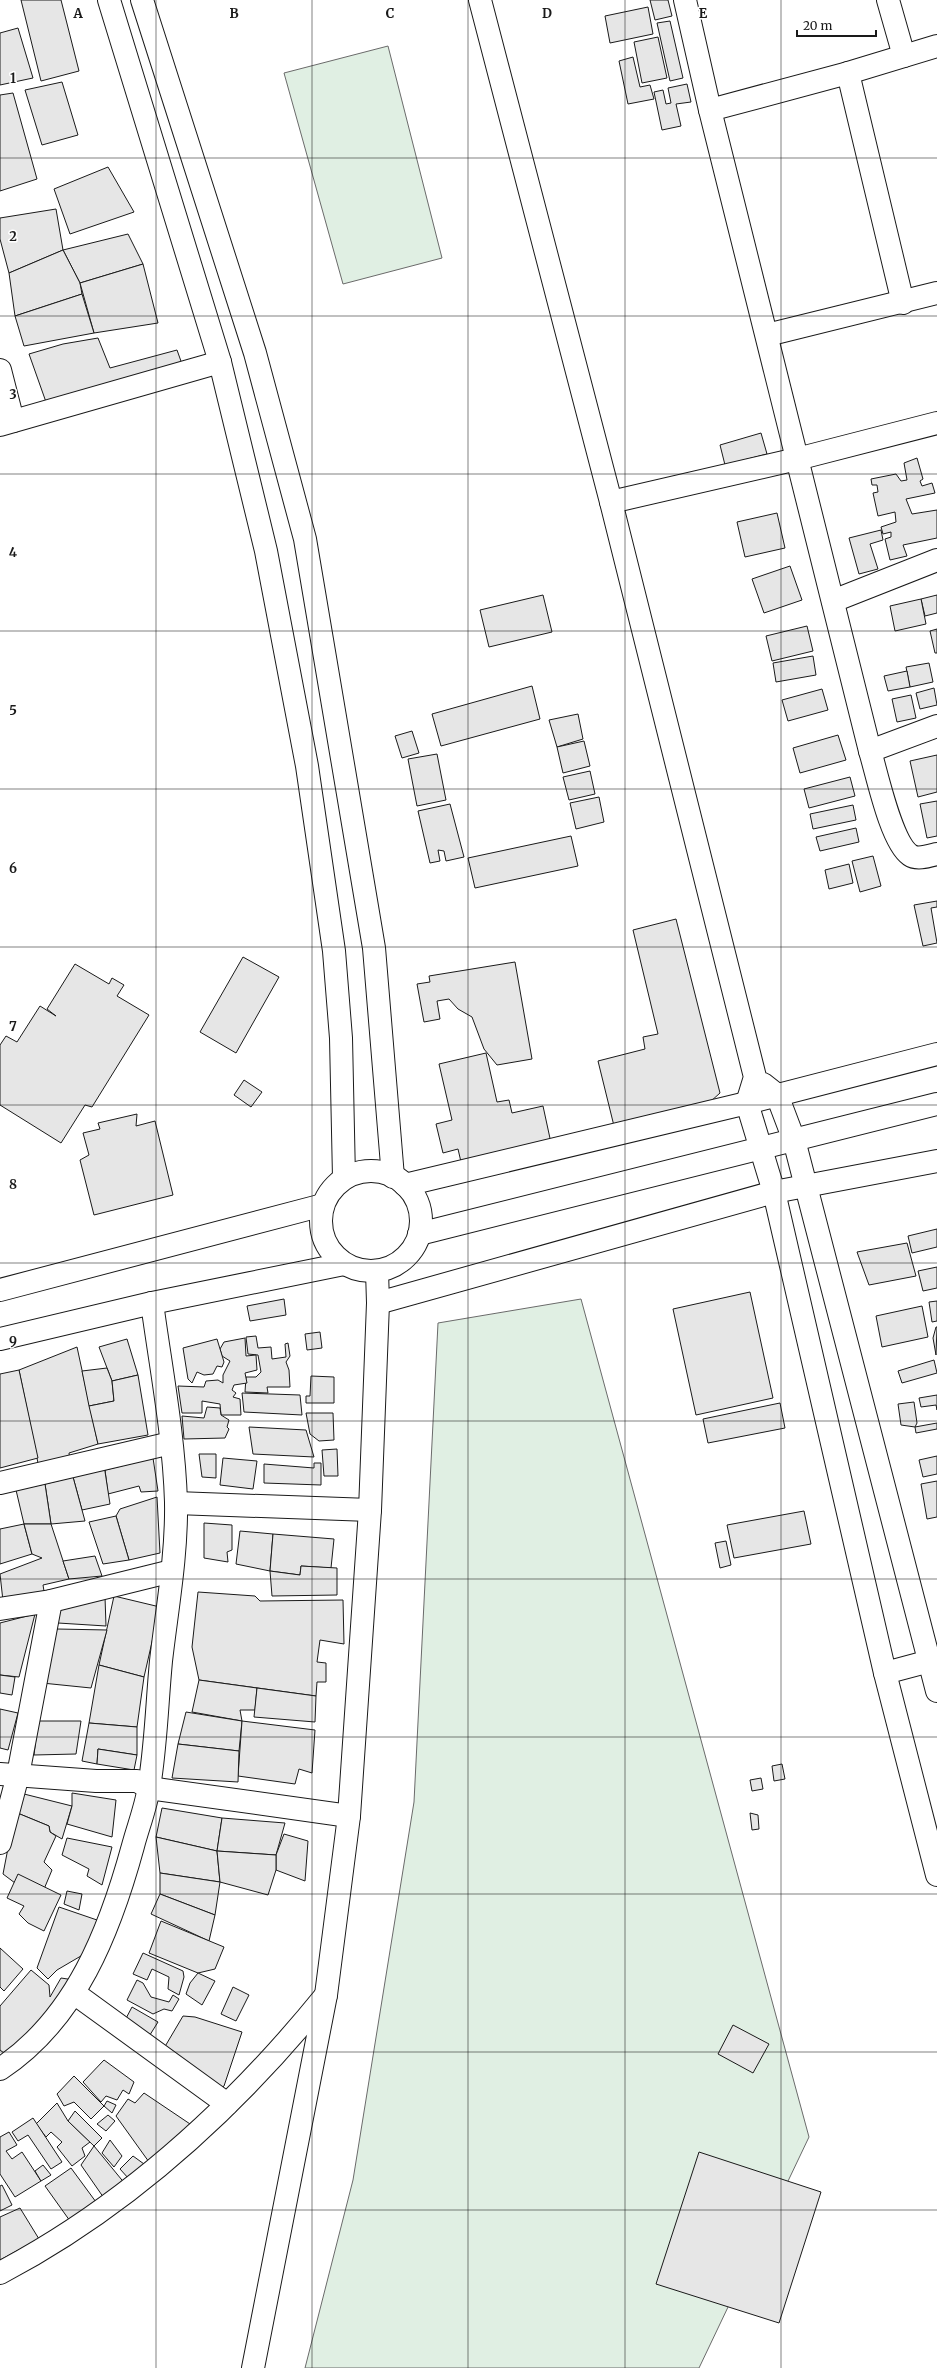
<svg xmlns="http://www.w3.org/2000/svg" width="937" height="2368" viewBox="0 0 937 2368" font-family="Merriweather,serif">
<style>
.green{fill:#e0efe3;stroke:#6a6a6a}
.building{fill:#e6e6e6;stroke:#1a1a1a}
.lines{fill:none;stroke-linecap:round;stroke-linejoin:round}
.street-casing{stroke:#1a1a1a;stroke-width:24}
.secondary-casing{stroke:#1a1a1a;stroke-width:24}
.street{stroke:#fff;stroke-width:22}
.secondary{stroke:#fff;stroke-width:22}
.grid{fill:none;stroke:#1a1a1a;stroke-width:1;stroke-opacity:0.55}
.grid-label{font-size:13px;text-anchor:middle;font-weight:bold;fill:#1a1a1a;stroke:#fff;stroke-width:3;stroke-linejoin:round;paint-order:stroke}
</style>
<rect width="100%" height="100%" fill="#fff"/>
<!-- green -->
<g class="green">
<polygon points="388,46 442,258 343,284 284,73"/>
<polygon points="581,1299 809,2137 699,2368 305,2368 353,2180 414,1802 438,1323"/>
</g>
<!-- building -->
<g class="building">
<polygon points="21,0 61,0 79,71 41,81"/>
<polygon points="650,0 668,0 672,16 655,20"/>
<polygon points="648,7 653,34 610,43 605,16"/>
<polygon points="670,21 683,78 670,81 657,23"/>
<polygon points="18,28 33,78 0,85 0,33"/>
<polygon points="658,37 667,78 642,83 634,42"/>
<polygon points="633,57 640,87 650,85 654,99 628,104 619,61"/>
<polygon points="62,82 78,135 42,145 25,90"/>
<polygon points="687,84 691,102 676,104 681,126 662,130 654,92 663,90 666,104 671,103 668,88"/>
<polygon points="13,93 37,179 0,191 0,95"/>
<polygon points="108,167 134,212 70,234 54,189"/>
<polygon points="56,209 63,250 9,273 0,239 0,218"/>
<polygon points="128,234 143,264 80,283 63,250"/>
<polygon points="63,250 80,283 82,294 15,316 9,273"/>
<polygon points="143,264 158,323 94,333 80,283"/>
<polygon points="82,294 94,333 24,346 15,316"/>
<polygon points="98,338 110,368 177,350 182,364 46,402 29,354 63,344"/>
<polygon points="761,433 767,454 725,465 720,445"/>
<polygon points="917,458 923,479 920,481 922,486 932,483 935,493 906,499 912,514 937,510 937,538 903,545 907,556 890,560 885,539 891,537 891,532 883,534 881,527 896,522 895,512 878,516 873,493 878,492 877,485 872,485 871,479 896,474 901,481 907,480 904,463"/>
<polygon points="777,513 785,548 745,557 737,522"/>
<polygon points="881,530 883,540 870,544 878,569 859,574 849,538"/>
<polygon points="790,566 802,600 764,613 752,579"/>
<polygon points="543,595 552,632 489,647 480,610"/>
<polygon points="937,595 937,613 925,616 921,599"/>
<polygon points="921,599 926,624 895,631 890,606"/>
<polygon points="807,626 813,651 772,661 766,636"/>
<polygon points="937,629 937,653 935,653 930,631"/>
<polygon points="813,656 816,675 776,682 773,663"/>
<polygon points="929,663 933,682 910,687 906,667"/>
<polygon points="907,671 910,687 888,691 884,676"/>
<polygon points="532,686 540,719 441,746 432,714"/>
<polygon points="934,688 937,705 920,709 916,693"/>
<polygon points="822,689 828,710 788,721 782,700"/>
<polygon points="911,695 916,718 897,722 892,699"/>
<polygon points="578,714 583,739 557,747 549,720"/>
<polygon points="412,731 419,753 402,758 395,736"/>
<polygon points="838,735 846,760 800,773 793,748"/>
<polygon points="584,741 590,766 563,773 557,747"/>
<polygon points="437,754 446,800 417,806 408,759"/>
<polygon points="937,755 937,792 918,797 910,761"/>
<polygon points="590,771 595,794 569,800 563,777"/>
<polygon points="850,777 855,796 809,808 804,789"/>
<polygon points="599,797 604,822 576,829 570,803"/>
<polygon points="937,801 937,836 927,838 920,804"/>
<polygon points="450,804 464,857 446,861 444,851 438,850 440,861 430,863 418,811"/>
<polygon points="853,805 856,820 813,829 810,814"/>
<polygon points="856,828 859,842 820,851 816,837"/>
<polygon points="571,836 578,866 475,888 468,858"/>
<polygon points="873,856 881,886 860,892 852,861"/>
<polygon points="849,864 853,883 829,889 825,870"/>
<polygon points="937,901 937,907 931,908 937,943 923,946 914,905"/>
<polygon points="676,919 720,1093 710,1102 614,1126 598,1061 645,1049 643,1037 658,1034 633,930"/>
<polygon points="243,957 279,977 236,1053 200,1032"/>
<polygon points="515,962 532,1059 497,1065 484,1049 472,1017 458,1009 449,999 437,1001 440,1019 424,1022 417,984 430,982 429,976"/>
<polygon points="75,964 109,984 112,978 124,985 117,996 149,1015 92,1107 85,1105 61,1143 0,1105 0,1045 6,1036 17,1042 40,1006 56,1016 47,1009"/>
<polygon points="486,1053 497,1102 509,1100 512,1113 543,1106 551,1143 461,1162 458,1149 443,1153 436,1124 452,1120 439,1064"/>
<polygon points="244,1080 262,1092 251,1107 234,1095"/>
<polygon points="137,1114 136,1126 155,1121 173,1195 94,1215 80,1160 89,1155 83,1133 100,1129 98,1123"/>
<polygon points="937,1229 937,1247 912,1253 908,1236"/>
<polygon points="907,1243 916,1276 869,1285 857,1252"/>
<polygon points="937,1267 937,1288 923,1291 918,1271"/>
<polygon points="750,1292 773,1398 696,1415 673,1309"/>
<polygon points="284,1299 286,1315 250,1321 247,1306"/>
<polygon points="937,1301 937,1321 932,1322 929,1302"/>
<polygon points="922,1306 928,1337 882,1347 876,1316"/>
<polygon points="936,1327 937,1327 936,1355 933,1338"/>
<polygon points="320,1332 322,1348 307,1350 305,1334"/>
<polygon points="256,1336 258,1348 271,1347 272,1359 286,1357 285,1344 288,1343 290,1356 286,1362 289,1370 290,1387 267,1387 268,1393 245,1392 246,1377 256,1377 261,1372 258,1355 248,1354 246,1337"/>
<polygon points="245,1338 246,1356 256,1355 257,1370 245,1373 247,1383 234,1385 232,1390 236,1393 233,1397 240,1399 241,1415 221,1415 220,1404 202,1401 202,1413 182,1413 178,1386 204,1387 206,1381 218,1380 223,1383 223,1375 230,1361 222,1356 220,1349 224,1342"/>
<polygon points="127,1339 138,1375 112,1381 99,1347"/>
<polygon points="217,1339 224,1362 222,1367 217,1366 213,1374 204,1375 197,1372 192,1383 188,1379 183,1348"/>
<polygon points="77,1347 98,1444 69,1453 70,1462 39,1468 19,1370"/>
<polygon points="934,1360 937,1373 902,1383 898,1371"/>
<polygon points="107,1368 112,1381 114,1401 89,1406 82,1371"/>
<polygon points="19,1370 38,1458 0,1468 0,1374"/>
<polygon points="138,1375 148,1435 98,1444 89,1406 114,1401 112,1381"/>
<polygon points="311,1376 334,1377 334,1403 306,1403 306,1396 310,1396"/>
<polygon points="242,1393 300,1395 302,1415 244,1412"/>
<polygon points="937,1395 937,1410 936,1405 921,1407 919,1398"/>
<polygon points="914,1402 917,1423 915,1427 901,1425 898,1404"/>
<polygon points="780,1403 785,1428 708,1443 703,1419"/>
<polygon points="207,1407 220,1408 221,1415 229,1420 227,1427 229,1429 225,1438 184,1439 182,1416 204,1418"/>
<polygon points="306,1413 333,1413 334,1440 319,1441 310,1434"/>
<polygon points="937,1423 937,1429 916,1433 915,1427"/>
<polygon points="249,1427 306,1430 314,1457 253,1454"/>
<polygon points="337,1449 338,1476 324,1476 322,1450"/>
<polygon points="199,1454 216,1454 216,1478 202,1477"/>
<polygon points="937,1456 937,1474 923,1477 919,1460"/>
<polygon points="153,1458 158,1491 141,1492 139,1486 108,1494 105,1470"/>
<polygon points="223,1458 257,1461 253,1489 220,1485"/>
<polygon points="314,1463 321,1463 321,1485 264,1483 264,1464 314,1468"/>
<polygon points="104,1465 110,1504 82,1510 73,1477"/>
<polygon points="73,1477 85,1521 51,1524 45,1484"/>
<polygon points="937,1481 937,1517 927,1519 921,1484"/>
<polygon points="45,1484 51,1524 24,1524 16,1490"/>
<polygon points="157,1497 160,1553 129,1560 116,1516 120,1509"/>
<polygon points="804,1511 811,1544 734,1558 727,1525"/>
<polygon points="116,1516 129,1560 103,1564 89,1522"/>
<polygon points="204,1523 232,1525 232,1550 227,1552 228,1562 204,1558"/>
<polygon points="24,1524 32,1554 0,1564 0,1529"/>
<polygon points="24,1524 51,1524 69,1579 43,1585 44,1591 3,1601 0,1574 42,1558 32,1554"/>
<polygon points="240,1531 273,1534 270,1571 236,1564"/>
<polygon points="273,1534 334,1539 331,1568 301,1566 300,1575 270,1571"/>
<polygon points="726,1541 731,1565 720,1568 715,1543"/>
<polygon points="95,1556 102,1576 69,1579 63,1561"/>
<polygon points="301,1566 337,1568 337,1595 272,1596 270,1571 300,1575"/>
<polygon points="198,1592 255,1596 260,1601 343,1600 344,1644 320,1640 317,1662 326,1663 326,1682 317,1682 316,1696 199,1680 192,1647"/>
<polygon points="114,1596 160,1607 144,1677 99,1665"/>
<polygon points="105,1597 106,1626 58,1623 59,1608"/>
<polygon points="35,1614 19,1677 0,1675 0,1623"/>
<polygon points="57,1629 107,1630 91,1688 42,1683"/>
<polygon points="99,1665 144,1677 137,1727 89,1723"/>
<polygon points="0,1675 15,1677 12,1695 0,1693"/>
<polygon points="199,1680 257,1688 255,1710 240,1710 242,1721 192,1712"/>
<polygon points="257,1688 316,1696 315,1722 254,1717"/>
<polygon points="0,1709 18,1713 8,1750 0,1748"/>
<polygon points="186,1712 242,1721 239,1751 178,1744"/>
<polygon points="38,1721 81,1721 76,1754 34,1755"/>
<polygon points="242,1721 315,1730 312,1773 299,1769 295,1784 238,1776"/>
<polygon points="89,1723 137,1727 137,1755 98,1749 97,1764 82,1761"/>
<polygon points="178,1744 239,1751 238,1782 172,1778"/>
<polygon points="98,1749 137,1755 134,1770 97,1764"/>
<polygon points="782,1764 785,1779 774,1781 772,1766"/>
<polygon points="761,1778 763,1789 752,1791 750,1780"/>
<polygon points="20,1793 72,1806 62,1839 50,1832 49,1826 15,1812"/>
<polygon points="72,1793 116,1800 112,1837 67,1824 72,1806"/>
<polygon points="162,1808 222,1818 217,1851 156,1837"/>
<polygon points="15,1812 49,1826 50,1832 56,1836 44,1862 52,1870 39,1901 3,1874"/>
<polygon points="750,1813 758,1815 759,1829 752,1830"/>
<polygon points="222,1818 285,1823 276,1855 217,1851"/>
<polygon points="284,1834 308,1841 305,1881 276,1870 276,1855"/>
<polygon points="156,1837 217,1851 220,1882 160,1873"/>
<polygon points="67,1838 112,1847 102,1885 87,1876 89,1869 62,1855"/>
<polygon points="217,1851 276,1855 276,1870 268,1895 220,1882"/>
<polygon points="160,1873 220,1882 215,1915 160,1894"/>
<polygon points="18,1874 61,1895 44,1931 28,1923 19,1914 24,1906 7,1898"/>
<polygon points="67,1891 82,1894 79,1910 64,1904"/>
<polygon points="160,1894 215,1915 209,1941 151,1914"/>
<polygon points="59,1907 97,1920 86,1953 57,1970 48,1979 37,1968"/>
<polygon points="161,1921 224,1947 215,1969 198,1973 149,1953"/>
<polygon points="0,1948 23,1969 4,1991 0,1987"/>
<polygon points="143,1953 183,1971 184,1977 179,1995 168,1989 169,1977 152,1969 147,1980 133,1974"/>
<polygon points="31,1970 49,1985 50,1997 61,1978 74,1980 9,2057 0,2050 0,2006"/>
<polygon points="198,1973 215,1981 202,2005 186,1994 190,1983"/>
<polygon points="137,1980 143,1983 151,1997 169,2002 173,1995 179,1999 172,2011 164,2009 153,2014 127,2000"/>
<polygon points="233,1987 249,1995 236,2021 221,2014"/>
<polygon points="132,2007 158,2022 148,2038 123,2024"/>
<polygon points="183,2016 195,2017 242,2032 224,2086 218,2091 160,2055"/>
<polygon points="733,2025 769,2044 753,2073 718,2054"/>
<polygon points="104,2060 134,2082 129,2094 123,2090 117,2100 106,2096 101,2102 83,2082"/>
<polygon points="74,2076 104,2106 91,2119 74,2102 64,2106 57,2094"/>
<polygon points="144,2093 196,2128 149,2162 116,2116 128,2099 135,2103"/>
<polygon points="107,2101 116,2105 112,2113 104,2106"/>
<polygon points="57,2103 68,2121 90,2142 82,2148 85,2156 72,2166 57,2147 62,2142 51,2132 46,2137 36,2124"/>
<polygon points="75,2111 102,2138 94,2146 68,2121"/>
<polygon points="108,2115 115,2121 106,2131 97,2124"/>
<polygon points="33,2118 62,2162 51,2169 28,2135 18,2141 12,2132"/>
<polygon points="9,2132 17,2145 6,2151 12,2159 22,2152 41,2181 15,2197 0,2174 0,2137"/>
<polygon points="110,2140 122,2156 114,2167 102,2153"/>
<polygon points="94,2146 126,2185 106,2201 81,2165"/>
<polygon points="699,2152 821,2192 779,2323 656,2284"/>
<polygon points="133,2156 144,2164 129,2179 120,2169"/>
<polygon points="43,2165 51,2175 41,2181 35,2171"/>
<polygon points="71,2168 96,2202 70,2221 45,2186"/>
<polygon points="2,2185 12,2205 0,2211 0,2186"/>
<polygon points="20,2208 39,2239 0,2260 0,2217"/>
</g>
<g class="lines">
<defs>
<g id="street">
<polyline points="480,0 611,502 755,1077 747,1103 774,1192 885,1673 937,1875"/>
<path d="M685,0l25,110 160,641c7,23 21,91 40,104 7,5 19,1 27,-1"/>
<polyline points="888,0 904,56"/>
<polyline points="848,73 903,303"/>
<polyline points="710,110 848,73 937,46"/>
<polyline points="767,335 937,293"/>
<polyline points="0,370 13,421"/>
<polyline points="0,425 220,362"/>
<polyline points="611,502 797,459 937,423"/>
<polyline points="833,601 937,560"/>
<polyline points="870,751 937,726"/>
<polyline points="763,1084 777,1095 794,1140 937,1691"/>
<polyline points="378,1303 774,1192 937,1161"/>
<polyline points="0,1483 171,1443"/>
<polyline points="176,1503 370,1510"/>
<polyline points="0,1609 51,1601 172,1571"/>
<polyline points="885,1673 937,1659"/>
<polyline points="0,1774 96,1781 137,1781 149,1788 349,1816"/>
<polyline points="0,1843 18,1775 51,1601"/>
<polyline points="74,1993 227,2104"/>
<path d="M0,2069c76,-50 110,-139 133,-223 5,-19 13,-39 16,-59 7,-41 8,-84 12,-126 6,-52 16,-106 15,-159 -2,-66 -15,-133 -24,-199"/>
<path d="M0,2273c127,-67 236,-167 326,-278"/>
</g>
<g id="secondary">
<polyline points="109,0 220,362 266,551 307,766 334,951 341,1038 344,1178"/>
<polyline points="142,0 255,353 305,539 374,948 393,1177"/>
<circle cx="371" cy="1221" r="50"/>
<polyline points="405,1185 747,1103 937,1054"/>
<polyline points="419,1234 937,1104"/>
<polyline points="0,1290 323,1205"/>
<polyline points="0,1339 152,1303 344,1264"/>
<polyline points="253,2368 326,1995 349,1816 370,1510 378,1303 377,1271"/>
</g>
</defs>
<!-- street casing -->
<use href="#street" class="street-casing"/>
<!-- secondary casing -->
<use href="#secondary" class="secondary-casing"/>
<!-- street -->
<use href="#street" class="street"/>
<!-- secondary -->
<use href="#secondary" class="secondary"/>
</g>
<!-- grid -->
<path class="grid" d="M156,0v2368M312,0v2368M468,0v2368M625,0v2368M781,0v2368M0,158h937M0,316h937M0,474h937M0,631h937M0,789h937M0,947h937M0,1105h937M0,1263h937M0,1421h937M0,1579h937M0,1737h937M0,1894h937M0,2052h937M0,2210h937"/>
<g class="grid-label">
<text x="78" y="18">A</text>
<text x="234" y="18">B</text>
<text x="390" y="18">C</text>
<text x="547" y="18">D</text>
<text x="703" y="18">E</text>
<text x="13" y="83">1</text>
<text x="13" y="241">2</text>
<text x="13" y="399">3</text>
<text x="13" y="557">4</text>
<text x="13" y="715">5</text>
<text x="13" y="873">6</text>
<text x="13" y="1031">7</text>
<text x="13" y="1189">8</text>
<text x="13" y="1346">9</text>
</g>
<!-- scale -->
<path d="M797 30v6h79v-6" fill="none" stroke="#1a1a1a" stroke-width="2"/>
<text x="803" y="30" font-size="12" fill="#1a1a1a" stroke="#ffffff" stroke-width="3" paint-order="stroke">20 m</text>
</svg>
